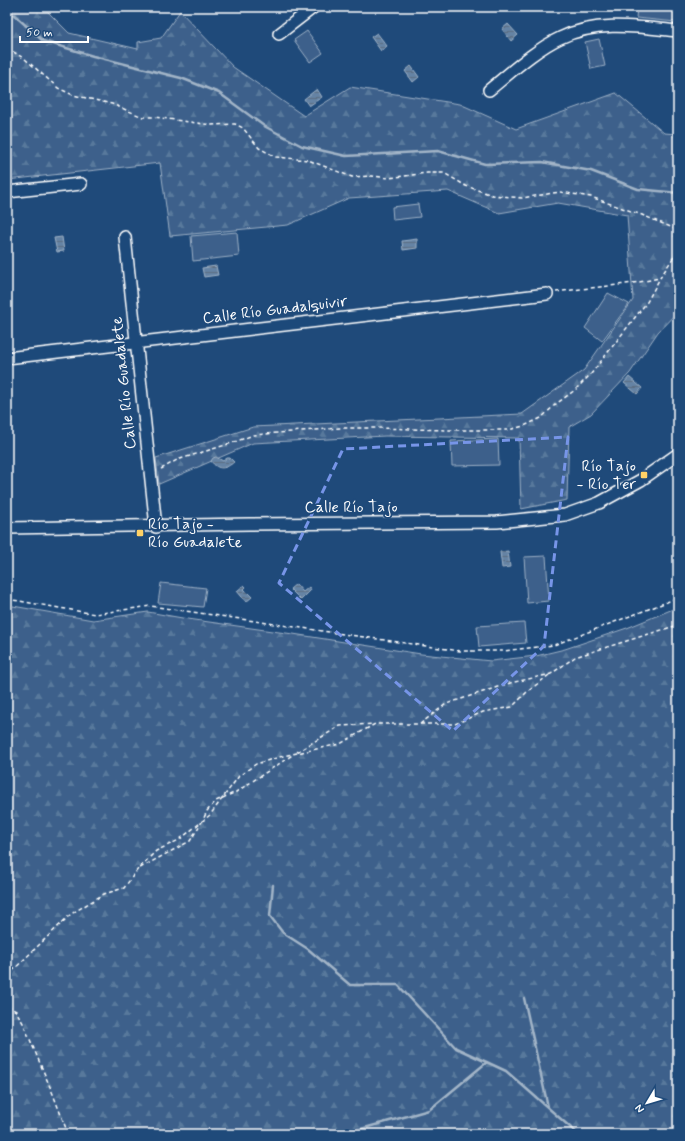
<svg xmlns="http://www.w3.org/2000/svg" width="685" height="1141" viewBox="0 0 685 1141" font-family="Mynerve,sans-serif">
<style>
.forest{fill:url(#forest-firs);stroke:#9eb0c5}
.garden{fill:#3c618b;stroke:#9eb0c5}
.water{fill:url(#water-rules);stroke:#a3b5c8}
.lines{fill:none;stroke-linecap:round;stroke-linejoin:round}
.stream{stroke:#a3b5c8;stroke-width:2.5}
.street-casing{stroke:#fff;stroke-width:14}
.path{stroke:#fff;stroke-width:1.5;stroke-dasharray:4 3;stroke-linecap:butt}
.street{stroke:#1f4a7a;stroke-width:11}
.marked{fill:none;stroke:#7795e8;stroke-width:3;stroke-dasharray:8 5;stroke-linejoin:round}
.poi-dot{fill:#ffd166;stroke:#1f4a7a;stroke-width:1.5}
.labels{text-anchor:middle;dominant-baseline:central;stroke-width:3.5;stroke-linejoin:round;paint-order:stroke}
.street-label{font-size:16px;fill:#fff;stroke:#1f4a7a}
.poi-label{font-size:16px;fill:#fff;stroke:#1f4a7a;text-anchor:end}
</style>
<defs>
<pattern id="forest-firs" width="22" height="20" patternUnits="userSpaceOnUse"><rect width="22" height="20" fill="#3c618b"/><path d="M5 1l3.5 6h-7zM16 11l3.5 6h-7z" fill="#59799c"/></pattern>
<pattern id="water-rules" width="6" height="5" patternUnits="userSpaceOnUse"><rect width="6" height="5" fill="#6583a4"/><path d="M0 2.5h6" fill="none" stroke="#5b6d81"/></pattern>
</defs>
<rect width="100%" height="100%" fill="#1f4a7a"/>
<filter id="ink" filterUnits="userSpaceOnUse"><feTurbulence type="fractalNoise" baseFrequency=".025" numOctaves="2"/><feDisplacementMap in="SourceGraphic" scale="8" xChannelSelector="R" yChannelSelector="G"/><feConvolveMatrix kernelMatrix="1 2 1 2 8 2 1 2 1" color-interpolation-filters="sRGB"/></filter>
<g filter="url(#ink)">
<!-- forest -->
<g class="forest">
<polygon points="7,7 43,7 69,33 138,49 138,42 161,38 180,11 233,67 304,116 350,87 460,104 516,129 616,93 664,133 678,134 678,311 658,332 630,373 591,414 569,427 567,500 521,509 519,438 385,436 253,443 159,484 156,458 253,427 522,414 584,370 633,300 627,215 558,203 499,213 448,191 349,198 288,225 170,236 160,163 7,180"/>
<polygon points="7,605 93,620 148,612 188,619 293,634 421,654 491,661 536,656 565,649 627,628 678,607 678,1134 7,1134"/>
</g>
<!-- garden -->
<g class="garden">
<polygon points="637,7 677,7 676,22 636,18"/>
<polygon points="307,31 323,53 310,62 294,40"/>
<polygon points="599,39 605,66 591,69 585,42"/>
<polygon points="418,204 420,217 393,220 392,207"/>
<polygon points="237,232 239,256 193,261 191,236"/>
<polygon points="608,293 629,304 602,341 585,328"/>
<polygon points="498,439 499,465 452,466 451,441"/>
<polygon points="546,556 549,601 527,603 524,557"/>
<polygon points="161,583 206,588 203,607 158,603"/>
<polygon points="524,623 526,643 479,647 477,626"/>
</g>
<!-- water -->
<g class="water">
<polygon points="508,24 518,35 511,41 502,29"/>
<polygon points="377,33 387,46 381,51 371,37"/>
<polygon points="411,66 419,77 413,82 405,71"/>
<polygon points="317,89 322,97 309,106 304,99"/>
<polygon points="62,237 64,251 57,252 54,238"/>
<polygon points="417,239 417,248 403,250 402,241"/>
<polygon points="216,266 218,275 204,277 202,268"/>
<polygon points="629,377 642,388 637,394 624,383"/>
<path d="M216,457l7,4 4,-3h3l4,4c-8,7 -16,9 -23,-1l2,-3z"/>
<polygon points="508,551 510,567 502,568 500,552"/>
<polygon points="296,584 303,592 309,587 311,590 301,600 290,589"/>
<polygon points="244,585 246,587 244,589 252,597 246,602 237,591"/>
</g>
<g class="lines">
<!-- stream -->
<g class="stream">
<polyline points="7,11 11,12 43,41 93,56 181,78 219,93 264,126 302,146 346,156 438,151 485,164 542,162 591,171 638,189 678,193"/>
<polyline points="273,885 270,916 283,933 308,949 350,985 398,985 456,1048 506,1071 578,1134"/>
<polyline points="524,998 548,1107"/>
<polyline points="343,1134 429,1110 487,1062"/>
</g>
<defs>
<g id="street">
<polyline points="279,34 314,7"/>
<path d="M489,90c21,-17 47,-41 71,-52 37,-18 79,-11 118,-7"/>
<polyline points="7,192 81,184"/>
<polyline points="125,237 156,527"/>
<polyline points="7,358 547,294"/>
<polyline points="7,528 249,524 497,522 565,515 599,503 641,480 678,454"/>
</g>
</defs>
<!-- street casing -->
<use href="#street" class="street-casing"/>
<!-- path -->
<g class="path">
<polyline points="7,48 25,59 58,88 73,95 112,104 143,117 154,117 211,125 235,124 243,128 259,148 276,157 308,160 352,177 372,176 389,178 427,173 444,173 466,186 492,195 522,198 560,192 591,197 642,215 678,230"/>
<path d="M556,292c35,-5 69,-6 103,-14"/>
<polyline points="161,469 177,460 232,443 253,435 340,428 378,428 447,430 508,430 524,426 541,418 556,404 575,390 591,374 647,302 660,278 673,258 678,253"/>
<polyline points="7,599 95,614 151,606 460,651 503,651 554,645 667,602 678,597"/>
<polyline points="420,724 455,724 483,712 512,707 527,692 549,675"/>
<polyline points="297,752 340,726 373,724"/>
<polyline points="140,868 190,841 203,820 207,811 216,801 236,792 294,754"/>
<polyline points="7,976 71,914 104,894 124,888 138,869 156,851 179,840 210,815 239,776 256,764 283,756 340,744 375,724 420,724 446,704 510,683 551,674 575,657 678,625"/>
<polyline points="7,1006 16,1011 23,1023 53,1094 67,1131 69,1134"/>
</g>
<!-- street -->
<use href="#street" class="street"/>
</g>
</g>
<!-- marked area -->
<path class="marked" d="M568,437l-24,209 -91,85 -174,-148 64,-134z"/>
<!-- markers -->
<g class="poi-dot">
<rect x="640" y="471" width="8" height="8" rx="2"/>
<rect x="136" y="529" width="8" height="8" rx="2"/>
</g>
<g class="labels">
<!-- street labels -->
<g class="street-label">
<text transform="translate(275 310) rotate(-7)">Calle Río Guadalquivir</text>
<text transform="translate(124 383) rotate(-96)">Calle Río Guadalete</text>
<text x="351" y="507">Calle Río Tajo</text>
</g>
<!-- poi labels -->
<g class="poi-label">
<text x="636" y="466">Río Tajo<tspan x="636" dy="18">- Río Ter</tspan></text>
<text x="148" y="524" text-anchor="start">Río Tajo -<tspan x="148" dy="18">Río Guadalete</tspan></text>
</g>
</g>
<!-- margin -->
<rect width="685" height="1141" fill="none" stroke="#1f4a7a" stroke-width="24"/>
<rect x="12" y="12" width="661" height="1117" fill="none" stroke="#fff" stroke-width="1.5" filter="url(#ink)"/>
<!-- north arrow -->
<g transform="translate(647 1103) rotate(232)" stroke="#1f4a7a" stroke-width="3" paint-order="stroke">
<path d="M0-3L7 15L0 10L-7 15Z" fill="#ffffff"/>
<text y="-6" font-size="11" font-weight="bold" text-anchor="middle" fill="#ffffff">N</text>
</g>
<!-- scale -->
<path d="M20 36v6h68v-6" fill="none" stroke="#ffffff" stroke-width="2"/>
<text x="26" y="36" font-size="12" fill="#ffffff" stroke="#1f4a7a" stroke-width="3" paint-order="stroke">50 m</text>
</svg>
